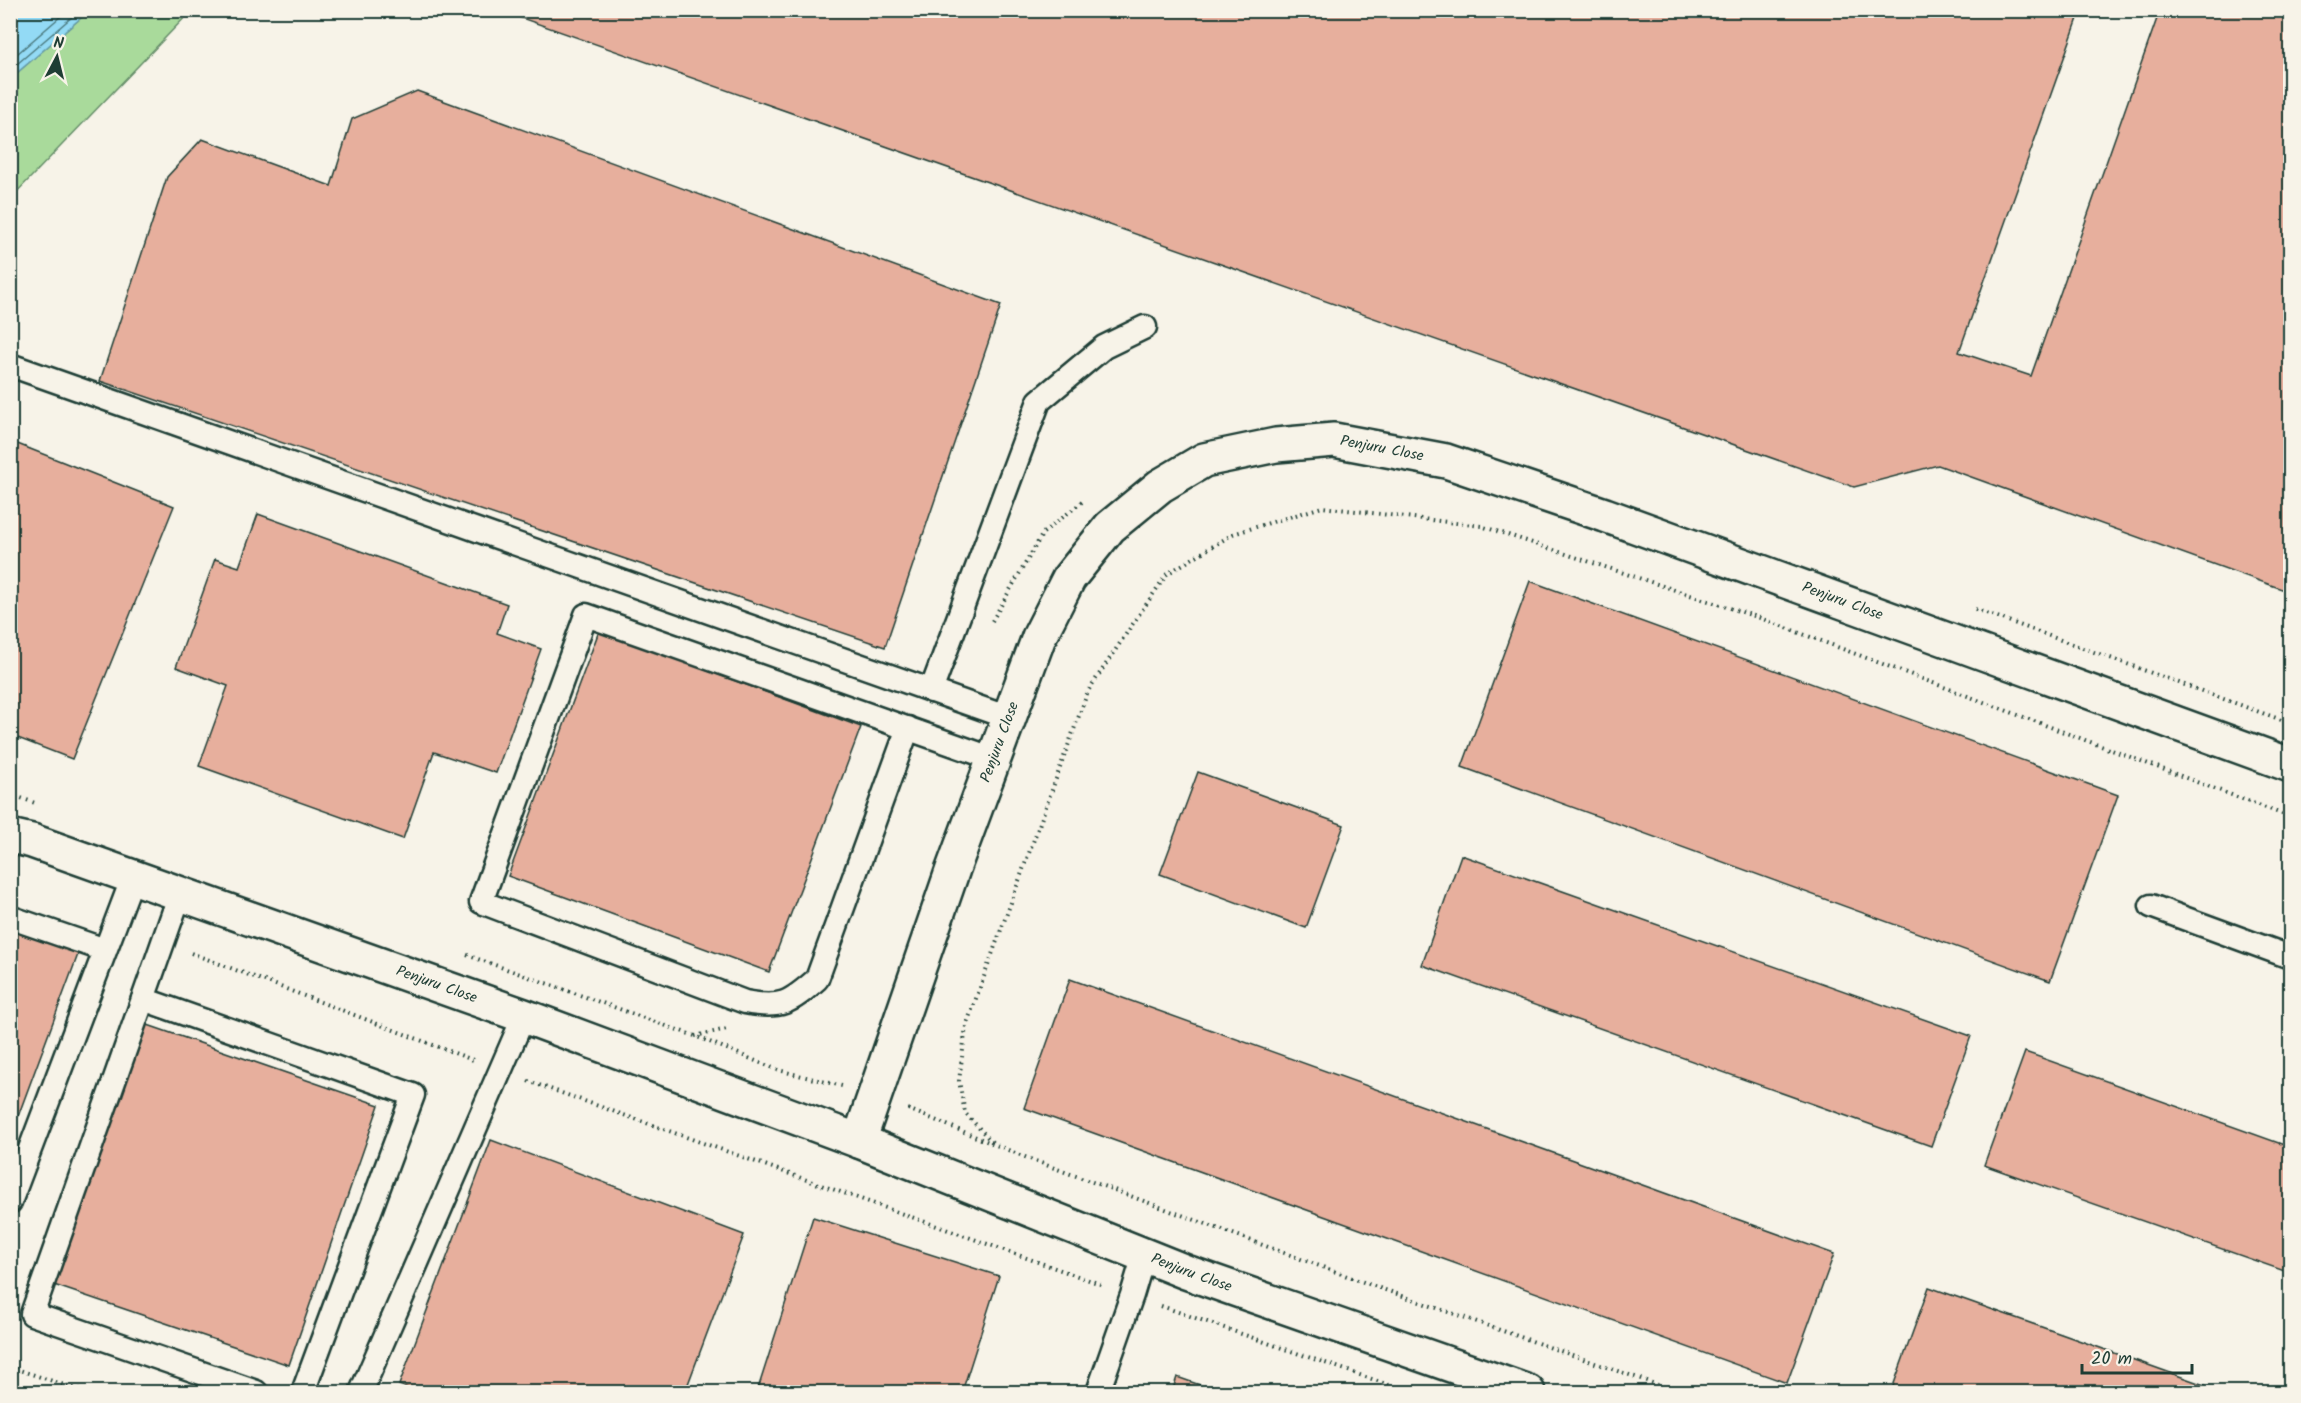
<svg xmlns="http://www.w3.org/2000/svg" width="2301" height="1403" viewBox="0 0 2301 1403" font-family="Kalam,sans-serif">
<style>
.green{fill:#a9da9b;stroke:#648c68;stroke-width:1.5}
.water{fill:#93daf5;stroke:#659ba8;stroke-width:1.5}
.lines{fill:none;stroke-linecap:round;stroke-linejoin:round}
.shore{stroke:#4d7c81;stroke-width:1.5}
.building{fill:#e7af9d;stroke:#1f3d34;stroke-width:1.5}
.lane-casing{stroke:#1f3d34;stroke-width:27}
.street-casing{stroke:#1f3d34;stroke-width:38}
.path{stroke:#1f3d34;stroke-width:4;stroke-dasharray:1.5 4.5;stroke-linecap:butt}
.lane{stroke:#f7f3e8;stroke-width:22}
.street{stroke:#f7f3e8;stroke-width:33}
.labels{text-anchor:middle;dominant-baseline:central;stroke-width:6;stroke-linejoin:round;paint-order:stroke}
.street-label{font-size:15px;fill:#1f3d34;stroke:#f7f3e8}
</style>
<rect width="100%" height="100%" fill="#f7f3e8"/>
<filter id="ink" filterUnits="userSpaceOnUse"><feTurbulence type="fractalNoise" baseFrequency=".0167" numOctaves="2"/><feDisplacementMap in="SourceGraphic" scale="12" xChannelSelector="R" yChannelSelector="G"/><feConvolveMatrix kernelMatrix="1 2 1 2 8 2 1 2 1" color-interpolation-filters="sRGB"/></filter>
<g filter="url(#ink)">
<!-- green -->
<polygon class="green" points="89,11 191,11 11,198 11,78"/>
<!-- water -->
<polygon class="water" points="11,10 89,10 89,11 11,78"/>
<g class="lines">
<!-- shore -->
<g class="shore">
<polyline points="10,60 68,10"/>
<polyline points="10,70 80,10"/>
</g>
</g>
<!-- building -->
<g class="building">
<polygon points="499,10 2081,10 1959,352 2031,376 2160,10 2290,10 2290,592 1938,465 1854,487"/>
<polygon points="417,91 1001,305 885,647 100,381 167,177 202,139 331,186 352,119"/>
<polygon points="10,441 174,506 72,759 10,735"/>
<polygon points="258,514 507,604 497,633 541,649 496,773 434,752 403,839 199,766 228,686 176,667 215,559 239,567"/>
<polygon points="1530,581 2118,795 2050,981 1462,767"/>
<polygon points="599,631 861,727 769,972 508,876"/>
<polygon points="1198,772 1344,825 1306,928 1160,874"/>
<polygon points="1461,855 1971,1036 1931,1146 1422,965"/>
<polygon points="27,915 83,941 10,1138 10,930"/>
<polygon points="1070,979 1834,1254 1787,1383 1024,1108"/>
<polygon points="139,1022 379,1105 289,1365 48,1283"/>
<polygon points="2025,1052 2290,1147 2290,1273 1984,1165"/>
<polygon points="491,1140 744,1235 685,1392 419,1392 399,1385"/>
<polygon points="813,1217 999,1276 962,1392 757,1392"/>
<polygon points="1929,1287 2224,1392 1891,1392"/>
<polygon points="1177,1377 1220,1392 1172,1392"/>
</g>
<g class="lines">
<defs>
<g id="lane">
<polyline points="10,365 1009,718"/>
<polyline points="931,691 1039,401 1104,347 1145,327"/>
<path d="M908,728l-91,251c-27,24 -36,30 -72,23l-264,-100 105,-287 408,144"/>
<polyline points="180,894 32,1314 256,1392"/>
<polyline points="2151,906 2290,957"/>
<polyline points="10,919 12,918 105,950"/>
<polyline points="143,999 413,1095 303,1392"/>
<polyline points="10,1202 133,877"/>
<polyline points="361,1392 524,1016"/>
<polyline points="1098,1392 1132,1295 1144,1255"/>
</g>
<g id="street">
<path id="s1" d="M10,836l22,5 492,175 335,125 327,131 342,120"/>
<path id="s2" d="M859,1141l94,-272 86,-232 30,-59 41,-51 50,-41 44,-26 72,-15 58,-5 112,21 159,54 685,250"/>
</g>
</defs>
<!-- lane casing -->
<use href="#lane" class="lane-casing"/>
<!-- street casing -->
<use href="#street" class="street-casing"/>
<!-- path -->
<g class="path">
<polyline points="1975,609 2290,723"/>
<polyline points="992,621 1043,533 1082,502"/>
<polyline points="10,794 35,803"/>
<polyline points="191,953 473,1060"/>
<polyline points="467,955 695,1036 778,1070 842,1086"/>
<polyline points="695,1036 727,1029"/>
<polyline points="528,1081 1103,1285"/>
<polyline points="908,1109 1030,1159 1374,1286 1678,1392"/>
<polyline points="992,1142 965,1113 959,1081 966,1026 1088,691 1132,625 1167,574 1233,534 1322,507 1481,526 1760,618 2290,817"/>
<polyline points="1161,1306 1409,1392"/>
<polyline points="10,1367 86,1392"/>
</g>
<!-- lane -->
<use href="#lane" class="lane"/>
<!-- street -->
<use href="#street" class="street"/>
</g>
</g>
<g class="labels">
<!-- street labels -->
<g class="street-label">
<text stroke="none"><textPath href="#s2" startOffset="963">Penjuru Close</textPath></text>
<text stroke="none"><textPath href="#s2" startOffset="1449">Penjuru Close</textPath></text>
<text stroke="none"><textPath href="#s2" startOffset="423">Penjuru Close</textPath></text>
<text stroke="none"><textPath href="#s1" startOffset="452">Penjuru Close</textPath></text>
<text stroke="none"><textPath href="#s1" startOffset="1260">Penjuru Close</textPath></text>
</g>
</g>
<!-- margin -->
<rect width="2301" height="1403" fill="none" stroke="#f7f3e8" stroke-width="36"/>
<rect x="18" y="18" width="2265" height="1367" fill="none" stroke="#1f3d34" stroke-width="2" filter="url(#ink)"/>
<!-- north arrow -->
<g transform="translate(57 57) rotate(7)" stroke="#f7f3e8" stroke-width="4.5" paint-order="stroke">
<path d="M0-4.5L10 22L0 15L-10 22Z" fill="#1f3d34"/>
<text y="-9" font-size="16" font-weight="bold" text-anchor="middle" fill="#1f3d34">N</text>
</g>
<!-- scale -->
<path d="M2082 1364v9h110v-9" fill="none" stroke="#1f3d34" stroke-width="3"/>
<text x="2091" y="1364" font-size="18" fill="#1f3d34" stroke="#f7f3e8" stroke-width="4.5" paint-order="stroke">20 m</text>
</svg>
